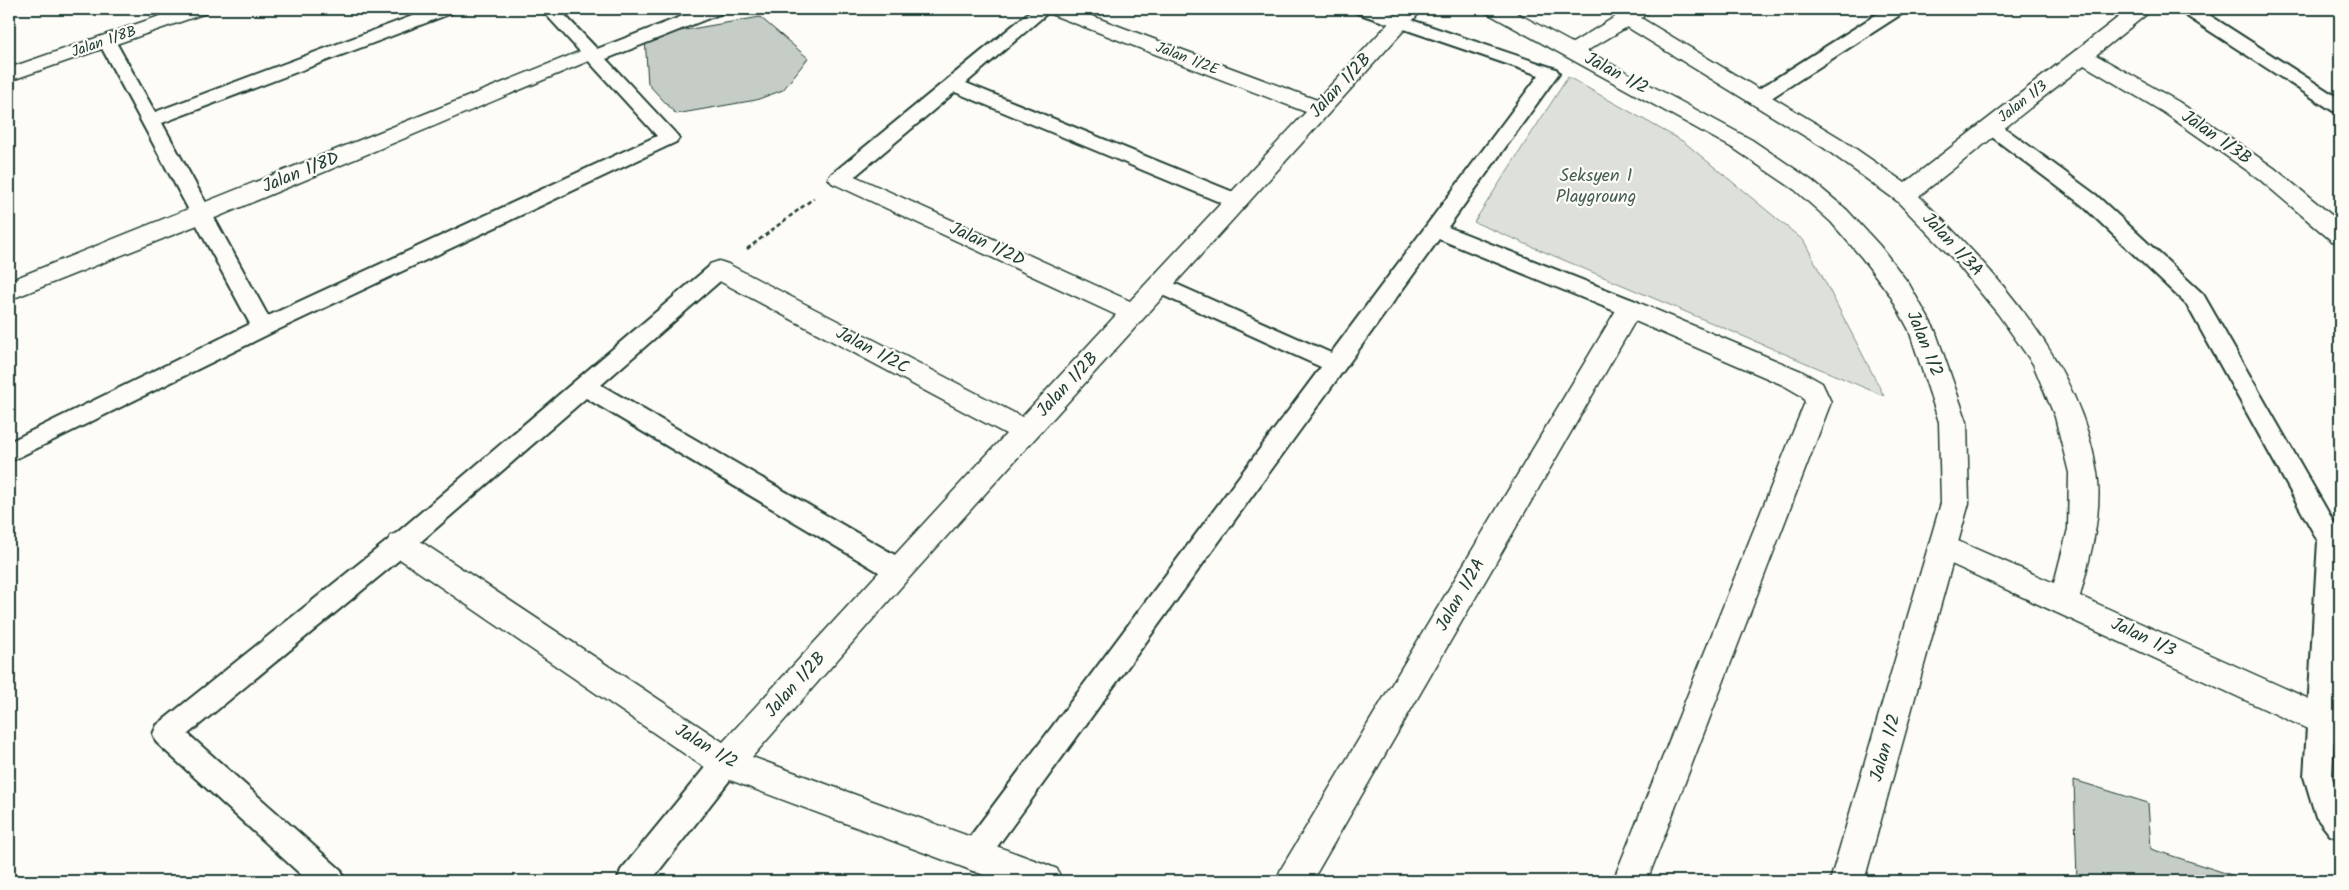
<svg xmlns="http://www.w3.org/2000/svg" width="2349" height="890" viewBox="0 0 2349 890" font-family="Kalam,sans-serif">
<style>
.green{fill:#dde0db;stroke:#7e8e88}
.building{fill:#c6cdc7;stroke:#1f3d34}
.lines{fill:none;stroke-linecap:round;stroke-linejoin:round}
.lane-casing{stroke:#1f3d34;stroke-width:4}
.street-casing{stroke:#1f3d34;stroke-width:3}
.secondary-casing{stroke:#1f3d34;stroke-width:3}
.path{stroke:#1f3d34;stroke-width:2.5;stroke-dasharray:4.5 3;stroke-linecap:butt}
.lane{fill:#fdfcf7;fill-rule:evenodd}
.street{fill:#fdfcf7;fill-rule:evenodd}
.secondary{fill:#fdfcf7;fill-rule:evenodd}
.labels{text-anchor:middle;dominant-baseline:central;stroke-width:4.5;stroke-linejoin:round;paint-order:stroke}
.far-street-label{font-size:15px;fill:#1f3d34;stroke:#fdfcf7}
.street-label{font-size:18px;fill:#1f3d34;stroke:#fdfcf7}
.park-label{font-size:18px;fill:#455e55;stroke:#fdfcf7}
</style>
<rect width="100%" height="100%" fill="#fdfcf7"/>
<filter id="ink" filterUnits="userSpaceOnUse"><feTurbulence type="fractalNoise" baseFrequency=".02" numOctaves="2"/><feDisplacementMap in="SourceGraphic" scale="10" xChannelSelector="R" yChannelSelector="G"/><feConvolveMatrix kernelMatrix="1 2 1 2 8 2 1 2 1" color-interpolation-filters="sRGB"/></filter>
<g filter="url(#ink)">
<!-- green -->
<polygon class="green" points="1568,77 1684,142 1804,241 1884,396 1474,222"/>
<!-- building -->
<g class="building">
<polygon points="760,17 808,58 783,90 756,100 676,114 648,84 645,37"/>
<polygon points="2074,780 2148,803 2151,849 2250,881 2077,881"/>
</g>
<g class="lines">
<defs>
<g id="lane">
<polygon points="431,9 455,9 452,13 162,123 268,316 657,136 541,9 559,9 597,49 701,9 725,9 722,13 606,59 676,134 679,138 676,142 271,333 9,462 9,442 250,324 98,41 101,37 113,37 155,112"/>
<polygon points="741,9 760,9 757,13 744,13"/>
<polygon points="1033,9 1052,9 966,83 1243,196 1246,201 1243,206 1236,208 1229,206 955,92 847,183 840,185 833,183 830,178 833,173"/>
<polygon points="1354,9 1379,9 1556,69 1559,73 1556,77 1448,227 1638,302 1641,308 1638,314 1630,316 1622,314 1439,239 983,866 973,871 963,866 958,856 963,846 1321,367 1151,290 1148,285 1151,280 1159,277 1167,280 1331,353 1539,75 1357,13"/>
<polygon points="1885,9 1906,9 1903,13 1765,102 1758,104 1751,102 1749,98 1751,94"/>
<polygon points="2179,9 2200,9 2340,99 2340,113 2333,111 2182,13"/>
<polygon points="1991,121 1998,123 2096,195 2203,294 2340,533 2340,609 2332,777 2340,802 2340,839 2330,835 2316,817 2304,777 2318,541 2187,305 2082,205 1984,131 1981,127 1984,123"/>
<polygon points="719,263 727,265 730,270 727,275 601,385 907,562 911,570 907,578 898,581 889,578 586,398 410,551 188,734 341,870 345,881 308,881 157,743 153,734 157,725 392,537 711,265"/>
<polygon points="726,750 736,754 740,763 736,772 651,881 617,881 621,870 716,754"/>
</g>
<g id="street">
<polygon points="180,9 209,9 206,13 9,81 9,68"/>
<polygon points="1045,9 1073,9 1317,100 1402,9 1423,9 908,579 752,757 1045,864 1057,869 1062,881 1000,881 714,774 391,553 386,544 391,535 401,532 411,535 723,742 1006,434 710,276 707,270 710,264 719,261 728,264 1022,417 1116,315 832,183 828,178 832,173 840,170 848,173 1130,301 1306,112 1048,13"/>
<path d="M1628,9h24l-11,9 199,120 65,45 224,-174h22l-3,4 -52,42 83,47 95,66 66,54v21l-8,-2 -74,-63 -95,-66 -79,-47 -165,131c77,77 160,164 178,276 6,41 -7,85 -17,124l260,117v31l-406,-188 -5,-9 5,-9 10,-3 110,48 14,-54 1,-56 -14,-56 -22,-53 -35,-50 -44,-54 -57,-59 -73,-53 -197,-121 -47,28 -7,2 -7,-2 -3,-4 3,-4z"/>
<polygon points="591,47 598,49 601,53 598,57 210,220 9,300 9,281"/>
<polygon points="1630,299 1801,371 1822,383 1831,402 1647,881 1613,881 1805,402 1802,396 1783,385 1635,321 1312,881 1276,881 1281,869 1621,302"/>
</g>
<polygon id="secondary" points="1484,9 1509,9 1752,140 1811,180 1847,210 1880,246 1909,284 1935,330 1967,422 1969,503 1864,881 1830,881 1941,503 1939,422 1909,330 1890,295 1862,258 1831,222 1795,190 1736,150 1487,13"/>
</defs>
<!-- lane casing -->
<use href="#lane" class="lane-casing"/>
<!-- street casing -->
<use href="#street" class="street-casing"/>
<!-- secondary casing -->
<use href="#secondary" class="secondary-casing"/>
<!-- path -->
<polyline class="path" points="747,249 814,198"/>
<!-- lane -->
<use href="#lane" class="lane"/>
<!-- street -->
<use href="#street" class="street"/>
<!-- secondary -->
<use href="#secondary" class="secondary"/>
</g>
</g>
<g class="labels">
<!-- far-street labels -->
<g class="far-street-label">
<text transform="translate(104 42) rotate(-19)">Jalan 1/8B</text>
<text transform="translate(1187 59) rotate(21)">Jalan 1/2E</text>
<text transform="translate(2023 102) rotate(-38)">Jalan 1/3</text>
</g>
<!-- street labels -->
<g class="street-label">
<text transform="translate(1616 74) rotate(28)">Jalan 1/2</text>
<text transform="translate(1341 86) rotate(-47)">Jalan 1/2B</text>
<text transform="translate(2216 138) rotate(35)">Jalan 1/3B</text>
<text transform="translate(301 173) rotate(-22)">Jalan 1/8D</text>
<text transform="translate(987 245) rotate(25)">Jalan 1/2D</text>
<text transform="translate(1952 245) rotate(47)">Jalan 1/3A</text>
<text transform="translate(1924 344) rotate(68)">Jalan 1/2</text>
<text transform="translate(872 351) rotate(28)">Jalan 1/2C</text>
<text transform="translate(1068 385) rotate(-47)">Jalan 1/2B</text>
<text transform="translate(1461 595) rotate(-60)">Jalan 1/2A</text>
<text transform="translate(2143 638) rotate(25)">Jalan 1/3</text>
<text transform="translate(796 685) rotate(-48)">Jalan 1/2B</text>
<text transform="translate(706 747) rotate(31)">Jalan 1/2</text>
<text transform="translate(1886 748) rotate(-74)">Jalan 1/2</text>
</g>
<!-- park labels -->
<g class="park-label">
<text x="1596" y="176">Seksyen 1<tspan x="1596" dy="21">Playgroung</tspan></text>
</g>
</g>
<!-- margin -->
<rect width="2349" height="890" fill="none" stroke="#fdfcf7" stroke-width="30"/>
<rect x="15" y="15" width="2319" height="860" fill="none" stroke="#1f3d34" stroke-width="2" filter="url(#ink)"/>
</svg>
